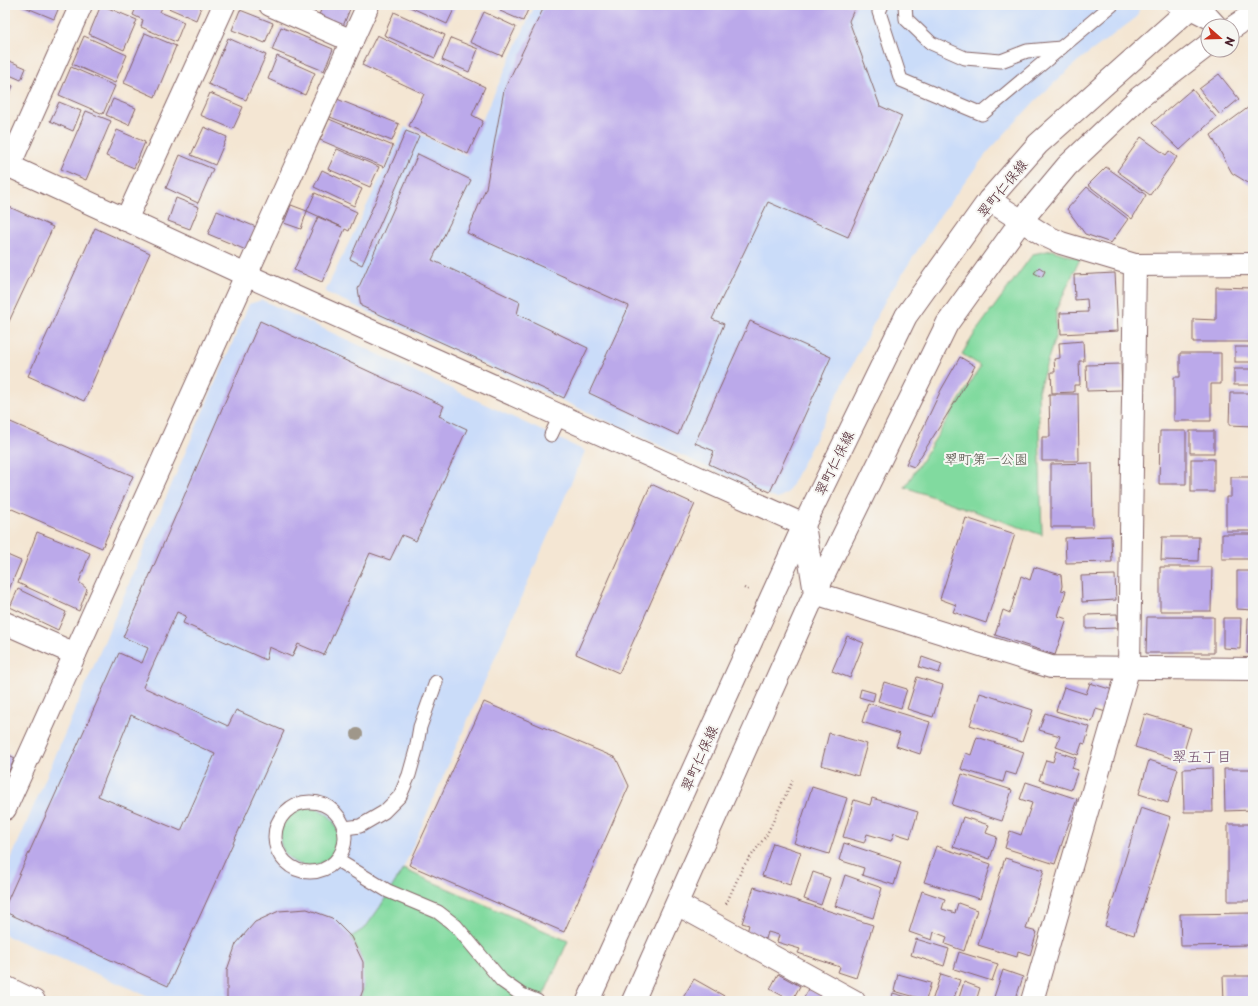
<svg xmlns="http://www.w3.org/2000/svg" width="1258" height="1006" viewBox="0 0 1258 1006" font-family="'Playpen Sans','Klee One',sans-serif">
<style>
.built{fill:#cadcf9}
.green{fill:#81da9f;stroke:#667c65}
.building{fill:#bba9ea;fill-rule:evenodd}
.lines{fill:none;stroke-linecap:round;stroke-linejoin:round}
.service-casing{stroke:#866566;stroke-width:15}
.minor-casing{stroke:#866566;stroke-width:24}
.tertiary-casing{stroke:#866566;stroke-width:24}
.primary-casing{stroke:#866566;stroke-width:24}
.path{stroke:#866566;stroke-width:2.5;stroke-dasharray:1 3;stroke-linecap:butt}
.service{stroke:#fff;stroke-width:13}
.minor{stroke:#fff;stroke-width:22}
.tertiary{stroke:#fff;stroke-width:22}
.primary{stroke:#fff;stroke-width:22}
.tree{fill:#9f978a}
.labels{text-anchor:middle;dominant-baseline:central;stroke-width:4;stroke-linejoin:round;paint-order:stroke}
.street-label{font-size:14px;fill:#4a1f2b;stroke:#f6f6f2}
.park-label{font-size:14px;fill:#5a574e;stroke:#f6f6f2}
.neighbourhood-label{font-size:15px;fill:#724f6e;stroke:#f6f6f2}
</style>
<rect width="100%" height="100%" fill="#f6f6f2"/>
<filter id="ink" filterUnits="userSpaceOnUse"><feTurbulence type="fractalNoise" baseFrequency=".025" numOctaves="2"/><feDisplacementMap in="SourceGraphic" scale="8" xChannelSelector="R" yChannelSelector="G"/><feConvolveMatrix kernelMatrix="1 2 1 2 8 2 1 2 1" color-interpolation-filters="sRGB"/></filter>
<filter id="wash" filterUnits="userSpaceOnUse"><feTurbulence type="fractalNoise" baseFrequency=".012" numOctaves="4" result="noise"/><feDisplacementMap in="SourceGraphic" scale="16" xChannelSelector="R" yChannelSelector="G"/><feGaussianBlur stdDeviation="0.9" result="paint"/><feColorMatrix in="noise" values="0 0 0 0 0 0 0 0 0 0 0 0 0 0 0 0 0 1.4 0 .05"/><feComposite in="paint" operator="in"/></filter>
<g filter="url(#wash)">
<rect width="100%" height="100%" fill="#f4e6d3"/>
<!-- built -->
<g class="built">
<polygon points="535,5 1140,5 1137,17 1078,61 1036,100 986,154 939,217 886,299 788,492 777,499 325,292 405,127 466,155"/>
<polygon points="262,300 585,451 403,869 568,941 541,1001 160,1001 5,935 5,873 249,304"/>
</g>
<!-- green -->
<g class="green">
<polygon points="1052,250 1080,259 1056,310 1056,334 1038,391 1042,535 905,487 981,366 962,354 977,330 1033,254"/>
<circle cx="309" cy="837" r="29"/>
<polygon points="403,869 568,941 541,1001 359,1001 363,990 361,957 351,937 365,928 380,907"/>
</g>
<g id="blocks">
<!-- building -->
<g class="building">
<polygon points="20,5 60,5 54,19"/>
<polygon points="101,5 137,20 124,50 89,34"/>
<polygon points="137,5 163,5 160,12 184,22 176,42 141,27 143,20 133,15"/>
<polygon points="167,5 202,5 196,20 166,7"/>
<polygon points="323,5 341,5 350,9 343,26 317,20"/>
<polygon points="412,5 456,5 447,24 410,7"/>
<polygon points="503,5 530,5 523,21 500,11"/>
<polygon points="545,5 856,5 849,21 880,106 902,116 848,237 768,202 712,319 724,324 678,435 589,393 629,306 467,233 486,188 504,90"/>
<polygon points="240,10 273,23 265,43 232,30"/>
<polygon points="394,12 445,35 435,58 384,35"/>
<polygon points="484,12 516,27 502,56 470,42"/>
<polygon points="281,27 333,49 324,71 272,50"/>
<polygon points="145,33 176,46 155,97 124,83"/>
<polygon points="377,35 485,87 472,115 483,121 468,154 409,126 424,94 362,65"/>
<polygon points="84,36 127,55 115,83 72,64"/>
<polygon points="228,38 266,55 246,100 208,84"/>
<polygon points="451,38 478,49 469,72 442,60"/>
<polygon points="277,56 315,73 305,95 268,79"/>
<polygon points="5,59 26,68 21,80 5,73"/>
<polygon points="71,67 115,86 103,114 59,95"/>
<polygon points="1219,74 1239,99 1220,115 1199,89"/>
<polygon points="5,82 13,86 5,104"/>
<polygon points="1192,89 1216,117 1180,150 1152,123"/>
<polygon points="210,93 243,107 233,129 200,115"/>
<polygon points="113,99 136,108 129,125 106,115"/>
<polygon points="337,99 399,124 392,141 330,117"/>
<polygon points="59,102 81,111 73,131 50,121"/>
<polygon points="1253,104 1253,186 1232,173 1211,135"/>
<polygon points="86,111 111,121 86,180 61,169"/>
<polygon points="329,119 393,146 384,167 320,140"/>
<polygon points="204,127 227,137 215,165 191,155"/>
<polygon points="117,130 145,142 134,168 106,156"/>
<polygon points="406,131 419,136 362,265 350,259"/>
<polygon points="1141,137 1166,155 1169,151 1177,157 1150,195 1117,171"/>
<polygon points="337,149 379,167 370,187 328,169"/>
<polygon points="418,154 471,180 432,260 520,302 517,314 588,348 564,398 361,306 358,289"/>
<polygon points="180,155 213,169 198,203 166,188"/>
<polygon points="1106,167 1146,195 1132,219 1088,185"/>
<polygon points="322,170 362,189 354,206 314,187"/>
<polygon points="1087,187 1128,219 1111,243 1085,234 1067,209"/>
<polygon points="315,193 357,212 349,231 345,229 322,282 294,270 318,217 342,227 307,211"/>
<polygon points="176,198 199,207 190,229 168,221"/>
<polygon points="5,205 53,227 5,330"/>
<polygon points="291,205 307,211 301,229 284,223"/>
<polygon points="217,211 256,227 246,250 208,234"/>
<polygon points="95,228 150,253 84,401 28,376"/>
<polygon points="1039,267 1045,271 1042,277 1034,273"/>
<polygon points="1115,273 1118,331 1061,334 1060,313 1088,312 1087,299 1075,300 1074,275"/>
<polygon points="1216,287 1253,288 1253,342 1193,342 1193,319 1216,320"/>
<path d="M260,321l184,85 -5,10 28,13 -51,112 -14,-6 -12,25 -20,-7 -46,102 -26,-11 -6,13 -23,-10 -3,13 -83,-37 3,-7 -9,-4 -34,75 85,39 8,-16 48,21 -116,255 -163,-74v-6l114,-253 23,10 6,-15 -25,-11zM131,715l84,39 -34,77 -83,-35z"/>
<polygon points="750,321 831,357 770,492 709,464 714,451 695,443"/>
<polygon points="1083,341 1084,361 1079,361 1080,385 1074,385 1074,392 1052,393 1051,372 1055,372 1054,359 1060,358 1059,343"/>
<rect x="1235" y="347" width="18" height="15"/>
<polygon points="1180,353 1221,353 1221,384 1211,384 1211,421 1174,421 1174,377 1180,377"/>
<polygon points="960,357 975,366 957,399 914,467 906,464 941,390"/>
<polygon points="1121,364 1122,390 1087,391 1086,365"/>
<rect x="1234" y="369" width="19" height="16"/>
<polygon points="1230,393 1253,393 1253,426 1229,425"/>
<polygon points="1049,394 1078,394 1079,461 1042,461 1042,437 1050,437"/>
<polygon points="6,420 133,476 102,548 5,506"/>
<polygon points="1160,431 1186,431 1186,484 1159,484"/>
<rect x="1190" y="431" width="24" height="22"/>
<rect x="1191" y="459" width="23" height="33"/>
<polygon points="1092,463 1093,527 1051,527 1051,464"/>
<polygon points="1231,477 1253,477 1253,531 1226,531 1226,497 1231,497"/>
<polygon points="651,484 695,504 619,673 576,654"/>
<polygon points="966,518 1015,534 986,623 953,612 956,605 940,599"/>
<polygon points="37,532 90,553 79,582 87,589 79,611 18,583"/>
<rect x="1222" y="534" width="31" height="25"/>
<polygon points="1111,536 1112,562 1066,563 1065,538"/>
<polygon points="1162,537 1199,537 1198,561 1161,560"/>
<polygon points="5,554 21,561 5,599"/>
<polygon points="1034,567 1061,575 1062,586 1061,590 1066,591 1058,616 1067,619 1055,655 995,635 1003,610 1010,613 1021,576 1030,580"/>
<polygon points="1160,567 1212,567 1211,611 1160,611"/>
<polygon points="1237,571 1253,571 1253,610 1237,609"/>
<polygon points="1115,575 1116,600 1082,602 1081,576"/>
<polygon points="18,589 66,612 58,630 10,607"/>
<polygon points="1117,614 1118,628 1086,629 1086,615"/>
<polygon points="1147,617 1214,617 1214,653 1146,653"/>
<polygon points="1223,618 1241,618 1240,649 1223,648"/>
<polygon points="1248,618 1253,618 1253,653 1247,653"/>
<polygon points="847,636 864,643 850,678 832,671"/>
<polygon points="922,657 942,664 939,673 919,667"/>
<polygon points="917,677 943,685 933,717 907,709"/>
<polygon points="884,682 907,689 901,708 878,701"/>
<polygon points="1090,683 1113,690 1106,712 1096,709 1092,722 1056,711 1064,687 1086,694"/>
<polygon points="861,689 875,693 873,701 859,697"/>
<polygon points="980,693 1033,710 1022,742 970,725"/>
<polygon points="484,702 616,758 629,786 564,932 409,865"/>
<polygon points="868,703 930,722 920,754 896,746 900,734 862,722"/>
<polygon points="1045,713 1090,727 1085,744 1082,743 1078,755 1056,747 1060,736 1039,730"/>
<polygon points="1145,714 1191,728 1181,761 1135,747"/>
<polygon points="829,733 867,744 858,776 821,765"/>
<polygon points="977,737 1024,752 1016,775 1006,772 1003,782 961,769 966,753 971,755"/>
<polygon points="1056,751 1076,758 1072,768 1078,770 1071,790 1039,780 1046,760 1053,762"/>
<polygon points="5,753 15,758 5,779"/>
<polygon points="1149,760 1178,769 1168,803 1139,794"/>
<polygon points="1212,768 1213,812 1184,812 1183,769"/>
<polygon points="1224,769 1253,769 1253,810 1225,811"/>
<polygon points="962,774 1012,790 1002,821 952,805"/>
<polygon points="1026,782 1077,799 1055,864 1005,848 1010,831 1021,835 1032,803 1020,799"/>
<polygon points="812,787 847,798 829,854 794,843"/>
<polygon points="872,798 918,812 910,838 894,833 891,841 867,834 864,843 843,837 854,800 870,805"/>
<polygon points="1141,807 1171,817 1134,935 1105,926"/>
<polygon points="963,817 989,825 986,833 997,837 990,859 953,847"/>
<rect x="1228" y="824" width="25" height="77"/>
<polygon points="773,843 801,852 790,885 762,876"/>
<polygon points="844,843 901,862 894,885 862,875 864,868 839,860"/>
<polygon points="936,846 991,864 980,899 924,882"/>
<polygon points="1005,858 1044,870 1026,929 1037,932 1030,955 1018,951 1017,957 978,945"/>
<polygon points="813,872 830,878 821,905 804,899"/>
<polygon points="845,875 882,888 873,918 835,906"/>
<polygon points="754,887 873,925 856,978 838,972 840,967 798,953 800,949 777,942 779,935 768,932 766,939 747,932 749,925 742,923"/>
<polygon points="922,891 945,899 942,909 955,913 958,903 977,910 964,951 945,944 947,937 934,932 932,940 909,932"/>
<polygon points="307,909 332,918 351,937 363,962 363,990 359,1001 228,1001 227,999 227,970 236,944 255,922 279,911"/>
<polygon points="1253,913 1253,945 1181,946 1180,914"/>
<polygon points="916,939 949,949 944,966 911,955"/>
<polygon points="959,952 998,964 992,981 954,969"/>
<polygon points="1003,970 1023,977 1015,1001 993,1000"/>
<polygon points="778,974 800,986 792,1001 770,989"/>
<polygon points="898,974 931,983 926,1000 894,991"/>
<polygon points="941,974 960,980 953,1001 932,1001"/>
<polygon points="1223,976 1253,976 1253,1001 1224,1001"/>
<polygon points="694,979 733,1001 681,1001"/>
<polygon points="964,982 980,988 976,1001 958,1001"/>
<polygon points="809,989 831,1001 802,1001"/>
<polygon points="893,993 920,1001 891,1001"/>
</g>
</g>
</g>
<g filter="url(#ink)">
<use href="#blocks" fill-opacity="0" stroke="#866566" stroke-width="1"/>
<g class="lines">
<defs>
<g id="service">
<polyline points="882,5 879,12 901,80 982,114 1112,5"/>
<polyline points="905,5 906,19 931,43 965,58 1001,61 1027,51 1061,48"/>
<polyline points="1172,5 1187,11 1216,26"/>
<polyline points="1203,5 1222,26"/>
<polyline points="551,435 560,416"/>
<circle cx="310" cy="837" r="35"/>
<polyline points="345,828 360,826 384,812 400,796 409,775 416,750 420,727 436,682"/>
<polyline points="337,860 388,891 438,912 456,926 502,981 522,995 537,1001"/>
</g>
<g id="minor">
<polyline points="270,5 352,41"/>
<polyline points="9,166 81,5"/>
<polyline points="989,200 1044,235 1061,243 1135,265 1253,264"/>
<polyline points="126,220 224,5"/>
<polyline points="815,593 1051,667 1253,669"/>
<polyline points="5,623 75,654"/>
<polyline points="5,809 368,5"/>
<polyline points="677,904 854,1001"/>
<polyline points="1032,1001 1129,667 1135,265"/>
</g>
<g id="tertiary">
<polyline points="5,164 246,275 804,525 815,593"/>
<polyline points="5,987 34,1001"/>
</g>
<g id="primary">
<polyline points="1232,28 1253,14"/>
<polyline points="588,1001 804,525 906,316 989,200 1038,144 1187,11 1196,5"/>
<polyline points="633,1001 815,593 947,324 1021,221 1067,166 1140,97 1208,45"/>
</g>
</defs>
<!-- service casing -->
<use href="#service" class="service-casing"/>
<!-- minor casing -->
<use href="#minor" class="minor-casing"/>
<!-- tertiary casing -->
<use href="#tertiary" class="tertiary-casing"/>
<!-- primary casing -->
<use href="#primary" class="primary-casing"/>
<!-- path -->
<g class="path">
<polyline points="744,588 750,591"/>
<polyline points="726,904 743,867 766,836 794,778"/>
</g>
<!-- service -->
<use href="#service" class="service"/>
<!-- minor -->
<use href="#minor" class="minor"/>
<!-- tertiary -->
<use href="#tertiary" class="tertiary"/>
<!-- primary -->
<use href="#primary" class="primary"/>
</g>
<!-- trees -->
<circle class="tree" cx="357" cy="734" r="6"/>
</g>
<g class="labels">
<!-- street labels -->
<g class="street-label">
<text transform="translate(1002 188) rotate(-51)">翠町仁保線</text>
<text transform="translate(834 463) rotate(-64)">翠町仁保線</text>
<text transform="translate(699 758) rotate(-66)">翠町仁保線</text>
</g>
<!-- park labels -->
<g class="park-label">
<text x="986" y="458">翠町第一公園</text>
</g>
<!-- neighbourhood labels -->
<g class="neighbourhood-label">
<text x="1202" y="755">翠五丁目</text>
</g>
</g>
<!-- margin -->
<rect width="1258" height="1006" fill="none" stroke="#f6f6f2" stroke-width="20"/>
<!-- north arrow -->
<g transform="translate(1220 38) rotate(110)"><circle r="19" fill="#f6f6f2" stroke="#b1a0a2"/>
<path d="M0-3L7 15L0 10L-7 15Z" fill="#c8321e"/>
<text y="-6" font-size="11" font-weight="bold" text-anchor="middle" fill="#4a1f2b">N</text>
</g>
</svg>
